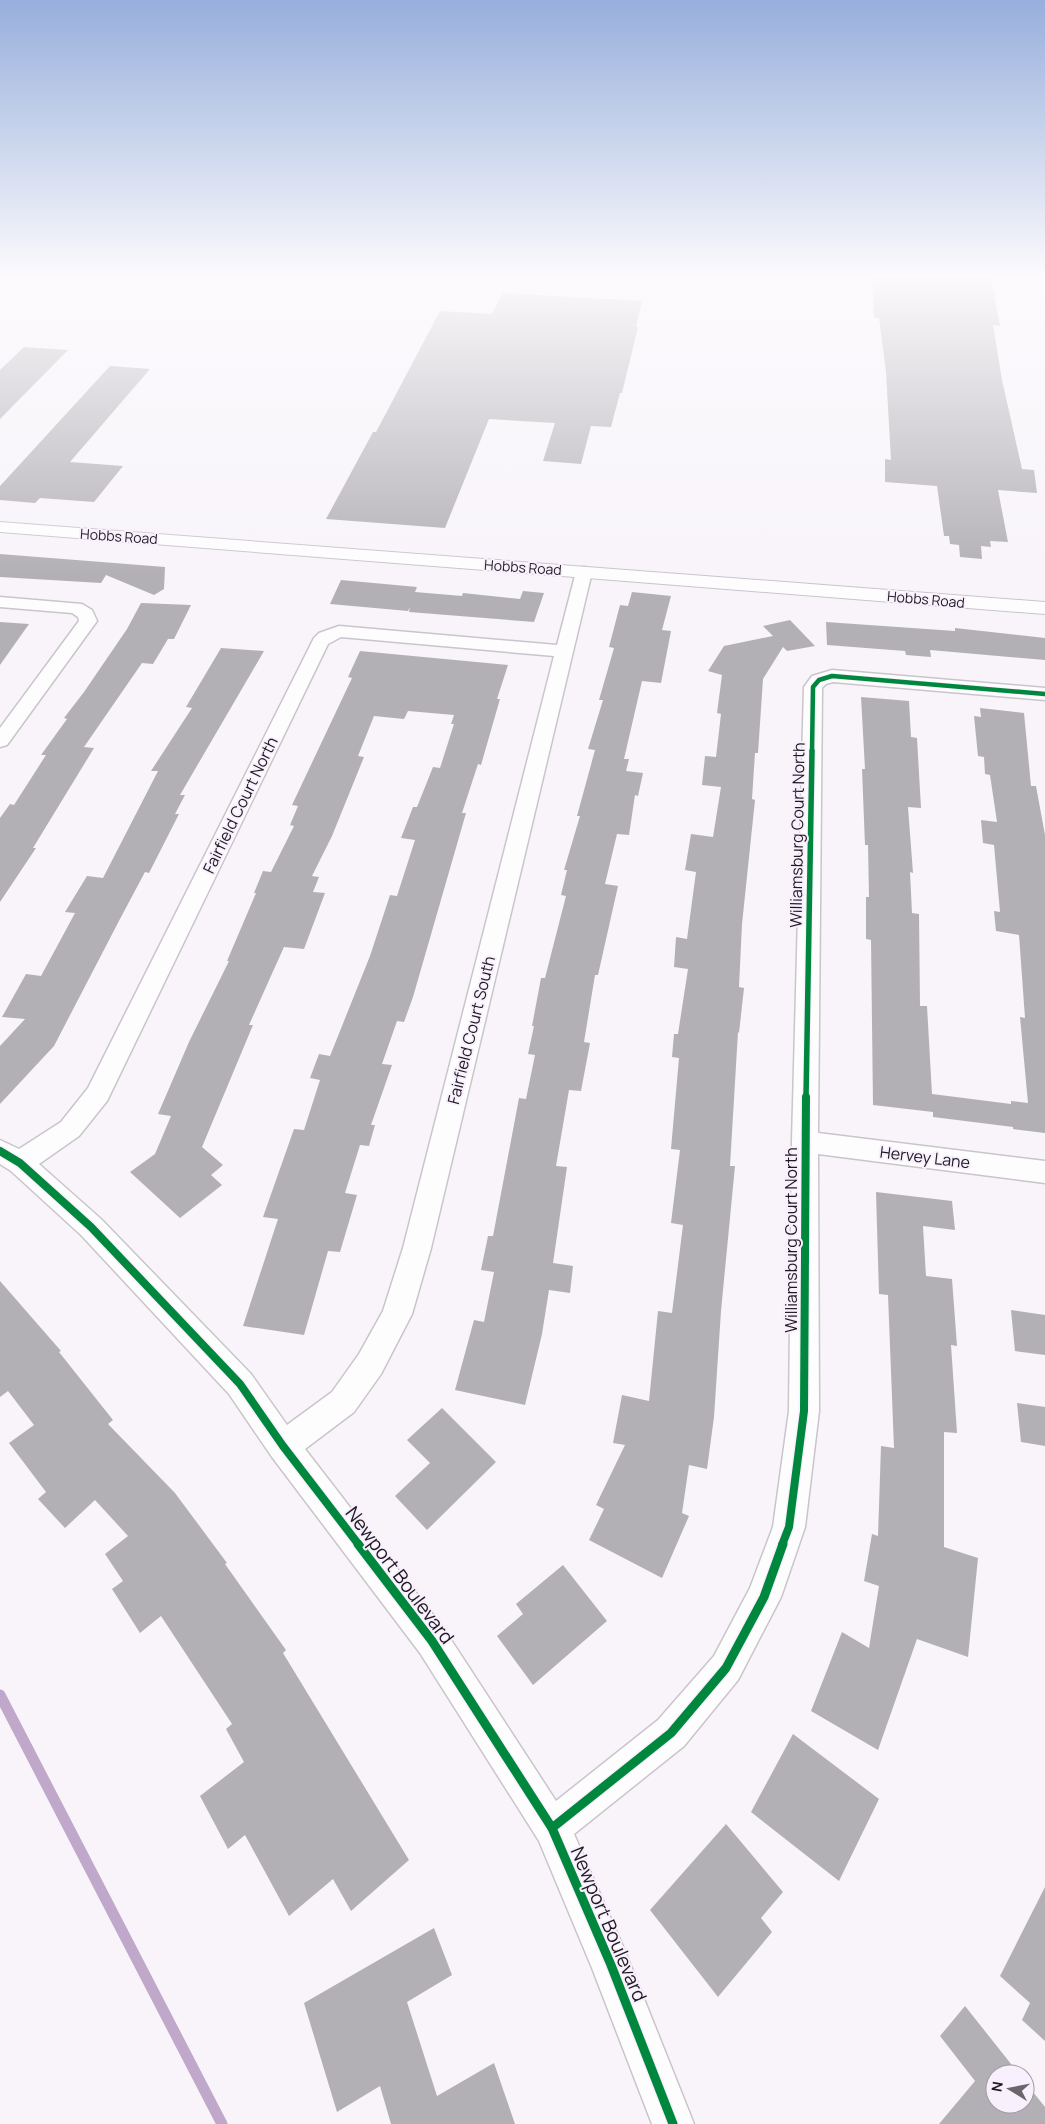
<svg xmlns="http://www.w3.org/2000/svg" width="1045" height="2124" viewBox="0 0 1045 2124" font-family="Manrope,sans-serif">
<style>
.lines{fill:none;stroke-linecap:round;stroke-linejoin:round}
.stream{stroke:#bfa8c9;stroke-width:11}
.building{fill:#b3b0b5}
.minor-casing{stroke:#c9c5cb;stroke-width:3}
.tertiary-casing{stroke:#c9c5cb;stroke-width:2}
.minor{fill:#fefdfe;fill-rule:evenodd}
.tertiary{fill:#fefdfe;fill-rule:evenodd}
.cycleway-far3-casing{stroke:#f9f0fe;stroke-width:6}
.cycleway-far2-casing{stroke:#f9f0fe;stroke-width:8}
.cycleway-far1-casing{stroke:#f9f0fe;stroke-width:11}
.cycleway-casing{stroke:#f9f0fe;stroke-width:12}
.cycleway-far3{stroke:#00873e;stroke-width:4.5}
.cycleway-far2{stroke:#00873e;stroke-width:5.5}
.cycleway-far1{stroke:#00873e;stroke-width:8}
.cycleway{stroke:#00873e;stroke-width:9}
.labels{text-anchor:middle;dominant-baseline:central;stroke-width:4;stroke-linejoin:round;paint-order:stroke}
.far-street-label{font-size:14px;fill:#1e1a20;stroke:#f9f0fe}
.street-label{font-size:16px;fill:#1e1a20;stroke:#f9f0fe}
.near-street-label{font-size:19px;fill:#1e1a20;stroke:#f9f0fe}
</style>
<rect width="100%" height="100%" fill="#f8f4fa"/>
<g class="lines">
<!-- stream -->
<polyline class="stream" points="0,1695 222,2124"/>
</g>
<!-- building -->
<g class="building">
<polygon points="872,278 991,278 1000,326 993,325 1002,380 1022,469 1034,470 1037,493 998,490 1008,542 990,541 991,547 981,546 982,559 960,557 959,545 950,544 949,536 944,536 937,486 885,482 885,459 891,460 886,372 879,318 874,318"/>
<polygon points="502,293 642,301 636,327 638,327 622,393 620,393 611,427 591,426 581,464 543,461 555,423 489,419 445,528 326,519 373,432 376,432 440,311 492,314"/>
<polygon points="24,347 68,350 0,419 0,370"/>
<polygon points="110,366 150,369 70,462 123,466 94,502 40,498 35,503 0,500 0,486"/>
<polygon points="0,554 165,567 164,589 154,595 106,575 101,583 0,577"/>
<polygon points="341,580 417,587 415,592 462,596 463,593 520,599 523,591 544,593 534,622 409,612 410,607 408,611 330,604"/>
<polygon points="632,592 671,596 662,630 671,631 661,683 642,681 624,759 629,759 626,771 643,773 638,796 635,795 629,835 617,834 605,884 618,886 598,975 595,975 584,1042 590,1043 581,1091 569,1090 556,1166 567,1167 553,1263 573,1266 570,1293 549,1290 542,1334 525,1405 455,1390 474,1320 484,1322 494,1272 481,1270 488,1236 493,1236 519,1098 526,1099 535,1055 528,1054 534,1026 532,1026 541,978 545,978 566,896 561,895 567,870 564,870 580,816 577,816 595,750 588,749 603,700 599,700 614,648 609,647 620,605 628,606"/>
<polygon points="141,603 191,605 174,639 168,639 153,664 142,663 84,747 94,748 33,848 36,848 0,902 0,818 10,804 14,805 46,755 41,755 67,719 64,718 84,692 127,629"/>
<polygon points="790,620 815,646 787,651 783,647 763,679 758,753 755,753 752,799 755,800 742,924 739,987 744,988 739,1033 738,1032 730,1166 735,1166 721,1311 714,1417 707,1469 689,1465 682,1513 689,1516 662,1578 589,1540 604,1509 596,1505 625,1445 613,1443 622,1395 649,1401 658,1311 672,1313 683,1225 671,1223 680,1150 671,1149 679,1058 672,1057 674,1034 678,1034 688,969 674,967 676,937 687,939 696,872 685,870 691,834 713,837 721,787 702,785 705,756 716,757 721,714 717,713 722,675 708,671 724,646 773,636 763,626"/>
<polygon points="0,622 29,624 0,665"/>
<polygon points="826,622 955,631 955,628 1045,638 1045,660 930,650 931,657 906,655 905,651 827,645"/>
<polygon points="221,648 264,651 180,795 185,795 175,814 179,814 149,873 145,872 120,919 54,1046 0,1104 0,1046 25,1019 2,1017 26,974 41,976 75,913 65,912 87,876 103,878 158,771 151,771 192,708 186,707"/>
<polygon points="360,651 508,665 497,699 500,699 481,765 478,764 462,813 466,813 413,997 404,1022 397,1021 382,1064 392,1065 371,1125 375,1125 369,1146 360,1145 345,1193 357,1195 340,1252 328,1251 304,1335 243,1326 278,1219 263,1217 294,1129 304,1130 320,1080 310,1078 319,1054 330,1056 370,956 390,895 397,896 415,840 401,838 413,807 417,807 433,767 440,768 454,724 451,724 454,715 408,711 404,719 374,716 358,756 364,757 332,836 312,876 319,877 313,892 325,893 304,949 284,947 249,1025 253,1025 202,1147 223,1165 211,1175 222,1185 180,1218 130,1172 155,1154 171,1116 158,1114 189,1042 229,961 227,961 256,893 254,893 263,871 271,872 294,826 290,825 298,806 292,805 352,678 348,677"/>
<polygon points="861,697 909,701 911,737 917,738 921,808 908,807 913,873 910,872 912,913 919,914 920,1006 927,1006 932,1094 1011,1104 1011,1101 1028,1103 1020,1017 1025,1018 1019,935 996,931 994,911 1000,912 994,845 983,843 981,820 997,822 990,775 985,774 984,757 978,756 974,716 981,717 980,708 1024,713 1031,786 1036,786 1045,835 1045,1133 1013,1129 1013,1127 933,1117 933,1112 873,1105 871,940 866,939 866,897 869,897 868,845 865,845 862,769 865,769"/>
<polygon points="876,1192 952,1201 955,1230 923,1226 926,1276 952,1279 957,1346 951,1345 957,1433 944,1432 944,1547 978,1558 968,1657 917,1639 878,1750 811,1711 842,1632 869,1648 879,1586 864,1581 872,1534 878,1536 881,1446 894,1448 888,1295 879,1294"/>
<polygon points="0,1281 61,1351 59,1352 113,1420 108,1424 175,1493 227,1563 225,1564 286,1650 283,1653 409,1860 351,1911 333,1879 289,1916 245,1835 228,1849 200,1796 244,1762 226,1729 232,1724 161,1616 140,1633 112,1589 123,1581 105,1554 128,1536 95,1500 65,1528 38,1499 46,1492 9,1443 34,1425 8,1391 0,1397"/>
<polygon points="1011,1310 1045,1315 1045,1355 1015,1351"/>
<polygon points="1017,1403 1045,1407 1045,1446 1021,1442"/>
<polygon points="442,1408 496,1462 427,1530 395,1496 430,1463 407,1440"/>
<polygon points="563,1565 607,1621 533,1685 497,1636 523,1614 516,1604"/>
<polygon points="793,1734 879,1799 839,1881 751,1812"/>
<polygon points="726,1824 783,1892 761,1918 772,1932 718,1997 650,1910"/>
<polygon points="1045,1887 1045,2041 1022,2020 1030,2003 1000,1976"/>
<polygon points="434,1928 452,1975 407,2002 437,2096 494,2063 515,2124 391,2124 380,2086 337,2112 304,2003"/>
<polygon points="965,2006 1019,2074 995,2074 995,2104 1025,2104 1025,2082 1045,2107 1045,2124 939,2124 975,2081 940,2036"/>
</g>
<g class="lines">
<defs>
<g id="minor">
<path d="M584,567l6,1 2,4 -161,676 -19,66 -31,60 -27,38 -49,37 139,180 112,172 102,-81 56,-64 36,-68 23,-61 16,-116 3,-269 12,-455 8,-11 20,-6 213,18v12l-212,-18 -7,2 -4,4 -4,445 227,28v22l-227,-29 1,257 -14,116 -24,70 -43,83 -54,66 -110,88 51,117 69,173h-42l-60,-156 -53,-127 -119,-188 -148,-196 -43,-63 -148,-159 -70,-64 -11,-7v-24l19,9 42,-27 27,-34 226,-450 5,-5 20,-7 218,19 19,-73 2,-4zM341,637l213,19 -151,592 -20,63 -24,43 -27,38 -45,33 -36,-51 -150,-155 -62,-55 40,-28 28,-35 221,-457z"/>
<polygon points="0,597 82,604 92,610 97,621 7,745 0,747 0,728 79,621 78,617 72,613 0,607"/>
</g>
<polygon id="tertiary" points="0,522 1045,602 1045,614 0,532"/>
</defs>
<!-- minor casing -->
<use href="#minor" class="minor-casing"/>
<!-- tertiary casing -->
<use href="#tertiary" class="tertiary-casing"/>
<!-- minor -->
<use href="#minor" class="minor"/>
<!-- tertiary -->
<use href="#tertiary" class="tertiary"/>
<defs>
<polyline id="cycleway-far3" points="812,752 813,687 819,680 832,676 1045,694"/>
<polyline id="cycleway-far2" points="806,1098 812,751"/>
<g id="cycleway-far1">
<polyline points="0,1151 20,1163 91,1227 240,1384 283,1446 359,1545"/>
<polyline points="782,1545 789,1527 804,1411 806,1097"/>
</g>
<g id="cycleway">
<polyline points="358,1544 432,1641 552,1828 611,1965 673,2124"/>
<polyline points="552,1828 671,1733 726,1668 764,1597 783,1544"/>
</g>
</defs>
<!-- cycleway-far3 casing -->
<use href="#cycleway-far3" class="cycleway-far3-casing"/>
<!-- cycleway-far2 casing -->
<use href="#cycleway-far2" class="cycleway-far2-casing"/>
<!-- cycleway-far1 casing -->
<use href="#cycleway-far1" class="cycleway-far1-casing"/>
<!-- cycleway casing -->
<use href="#cycleway" class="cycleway-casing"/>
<!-- cycleway-far3 -->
<use href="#cycleway-far3" class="cycleway-far3"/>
<!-- cycleway-far2 -->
<use href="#cycleway-far2" class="cycleway-far2"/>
<!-- cycleway-far1 -->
<use href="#cycleway-far1" class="cycleway-far1"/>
<!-- cycleway -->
<use href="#cycleway" class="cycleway"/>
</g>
<!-- sky -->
<linearGradient id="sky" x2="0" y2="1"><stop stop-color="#97afdc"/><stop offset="0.48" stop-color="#fcfafd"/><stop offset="1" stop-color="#fcfafd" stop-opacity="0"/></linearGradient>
<rect width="1045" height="576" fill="url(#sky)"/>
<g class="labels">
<!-- far-street labels -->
<g class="far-street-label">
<text transform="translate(119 536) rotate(4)">Hobbs Road</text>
<text transform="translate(523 567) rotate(4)">Hobbs Road</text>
<text transform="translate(926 599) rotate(5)">Hobbs Road</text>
</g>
<!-- street labels -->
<g class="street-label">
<text transform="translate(240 805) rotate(-64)">Fairfield Court North</text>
<text transform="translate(797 835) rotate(-89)">Williamsburg Court North</text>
<text transform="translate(471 1030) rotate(-76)">Fairfield Court South</text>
<text transform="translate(925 1157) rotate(7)">Hervey Lane</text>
<text transform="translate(791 1240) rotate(-90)">Williamsburg Court North</text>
</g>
<!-- near-street labels -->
<g class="near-street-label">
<text transform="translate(400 1575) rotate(53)">Newport Boulevard</text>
<text transform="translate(609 1924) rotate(67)">Newport Boulevard</text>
</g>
</g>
<!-- north arrow -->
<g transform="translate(1010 2089) rotate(280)"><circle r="24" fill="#f9f0fe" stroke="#a19aa5"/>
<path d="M0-4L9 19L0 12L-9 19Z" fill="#6a666c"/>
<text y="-8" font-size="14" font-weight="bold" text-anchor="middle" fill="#1e1a20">N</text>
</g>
</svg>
